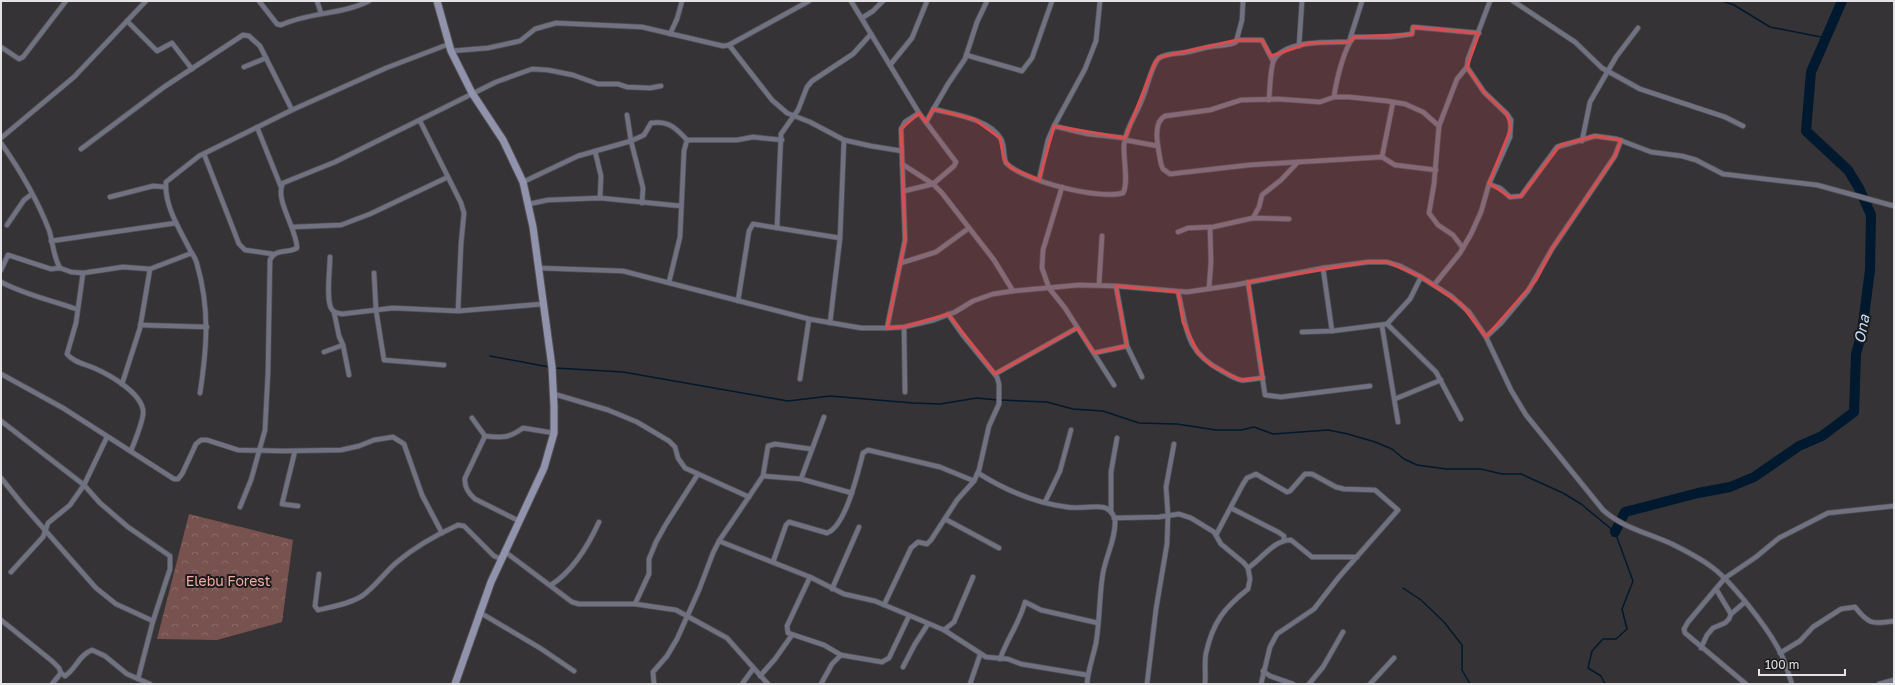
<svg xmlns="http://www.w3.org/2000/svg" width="1895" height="685" viewBox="0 0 1895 685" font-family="'Golos Text',sans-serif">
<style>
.forest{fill:url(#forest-crowns)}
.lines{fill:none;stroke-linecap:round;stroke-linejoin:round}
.stream{stroke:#01192e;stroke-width:1.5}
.river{stroke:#01192e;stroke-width:10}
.minor-casing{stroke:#514f52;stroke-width:6}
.secondary-casing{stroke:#514f52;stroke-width:9}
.minor{stroke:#707181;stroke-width:4.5}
.secondary{stroke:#9193ac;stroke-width:7}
.marked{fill:#d94d4e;fill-opacity:0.2;stroke:#d94d4e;stroke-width:3;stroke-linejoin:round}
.labels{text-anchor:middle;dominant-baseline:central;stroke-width:4;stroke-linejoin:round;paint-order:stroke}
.park-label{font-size:14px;fill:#f2aca7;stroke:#1c1b1c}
.water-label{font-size:15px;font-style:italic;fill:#c4e1fe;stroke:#1c1b1c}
</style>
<defs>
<pattern id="forest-crowns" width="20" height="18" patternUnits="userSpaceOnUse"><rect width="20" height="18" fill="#78524f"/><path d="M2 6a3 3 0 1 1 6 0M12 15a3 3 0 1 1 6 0" fill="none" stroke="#8b6b68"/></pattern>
</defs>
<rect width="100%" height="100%" fill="#353336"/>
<!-- forest -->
<polygon class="forest" points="189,514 293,540 282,622 217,640 157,639"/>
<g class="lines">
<!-- stream -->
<g class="stream">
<polyline points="1722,1 1734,5 1770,27 1826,38"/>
<polyline points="490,356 549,367"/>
<polyline points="555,368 623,372 788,401 830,396 913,403 940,404 977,398 997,400"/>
<polyline points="1001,400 1047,402 1073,409 1103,411 1139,423 1177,424 1216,430 1241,430 1254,427 1273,434 1328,430 1348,434 1375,442 1392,449 1404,459 1417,465 1446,469 1481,469 1502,474 1521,474 1563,493 1581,504 1615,532 1633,581 1622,609 1627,629 1616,639 1603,639 1592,651 1588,668 1601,676 1605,684"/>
<polyline points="1403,588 1421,600 1444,622 1462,645 1462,670 1470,684"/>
</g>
<!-- river -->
<polyline class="river" points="1615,532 1625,512 1698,493 1730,487 1754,477 1799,446 1822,436 1854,412 1856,354 1862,332 1870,270 1871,215 1859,188 1848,170 1806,131 1811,72 1842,1"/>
<defs>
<g id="minor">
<path d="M259,1l18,23 4,1c28,-13 60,-10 88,-24"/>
<polyline points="317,1 321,13"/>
<polyline points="851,1 919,113 956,162 954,166 933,184 904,191"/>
<polyline points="1513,1 1575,42 1602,68 1640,89 1725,117 1743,126"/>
<polyline points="862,18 873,11 883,1"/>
<polyline points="127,21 157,51 172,43 192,69"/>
<polyline points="670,34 677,19 682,1"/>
<polyline points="1237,40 1262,40 1273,61"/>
<polyline points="729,45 772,100 787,113 810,122 844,140 871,146 902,151"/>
<polyline points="1299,46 1302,1"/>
<polyline points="1,47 19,59 23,57 66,1"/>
<polyline points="451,51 488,48 520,41 535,29 556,23 642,27 723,46 729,45 809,1"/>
<polyline points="966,55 1022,71 1032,58 1052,1"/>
<polyline points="890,65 912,38 927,1"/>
<polyline points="244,67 266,58"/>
<path d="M1334,97c2,-15 10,-50 20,-60h36l22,-3 1,-7 66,6"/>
<path d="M1269,100c1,-10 1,-32 5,-40 11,-20 55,-18 75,-18l13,-41"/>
<path d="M933,109c20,5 57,10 68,30 4,7 2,16 5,24 18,18 92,37 117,30 6,-10 0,-34 1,-48 2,-18 13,-31 19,-48 4,-9 9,-33 16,-39 8,-5 20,-4 29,-6 9,-2 18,-5 27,-6 7,-1 14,0 21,-4l6,-22 1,-19"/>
<polyline points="627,115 631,141 643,188 642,203"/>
<polyline points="420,121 461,203 464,213 461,244 458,311"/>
<polyline points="926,122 948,84 965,59 977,22 987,1"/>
<polyline points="1054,126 1088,134 1125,138"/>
<polyline points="257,127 281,187"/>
<polyline points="1,138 74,77 146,1"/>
<polyline points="687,140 737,140 753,137 782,140"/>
<polyline points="1125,140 1158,146"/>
<polyline points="1582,141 1590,102 1616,57 1638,28"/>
<path d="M1,143c19,27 36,56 48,87 4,12 4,26 11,38"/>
<polyline points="81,149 164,87 243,35 249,36 260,46 292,110"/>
<polyline points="595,151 601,176 600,198"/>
<polyline points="204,154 239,244 245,250 273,254"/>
<polyline points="1382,157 1393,102"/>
<polyline points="902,164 933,184 942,193 994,260 1013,291"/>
<path d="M1436,170l-41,-5 -13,-8 -133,8 -79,9 -7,-5 -2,-5c-2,-13 -10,-41 4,-48l45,-6 31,-10 37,-1 42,3 14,-5h15l38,4 18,3 18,8 16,14"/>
<polyline points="1039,180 1048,140 1054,126 1085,69 1096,41 1100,1"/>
<path d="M523,182l55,-26 53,-15 13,-6 7,-12c17,-3 25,5 36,17"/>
<polyline points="1489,184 1500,188 1510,197 1521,196 1557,147 1595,136 1617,139 1651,152 1682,156 1696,160 1723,174 1817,185 1894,206"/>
<polyline points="1062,187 1043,250 1042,268 1049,288 1065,308 1114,385"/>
<polyline points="110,197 153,186 166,187"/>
<polyline points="529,204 548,200 600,198 681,206"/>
<polyline points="1253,218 1259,207 1262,195 1281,180 1298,162"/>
<polyline points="7,225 24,200 32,194"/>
<polyline points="293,227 341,225 370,214 448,177"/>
<polyline points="777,228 781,134 798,110 807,87 812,81 853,54 871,34"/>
<polyline points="1178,232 1188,228 1213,227 1253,218 1289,219"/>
<polyline points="51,241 176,223"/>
<polyline points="1463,248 1453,235 1438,225 1429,213 1434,184 1439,126 1457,79 1467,67"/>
<path d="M330,257c0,12 -4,41 1,51 2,5 7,5 11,6l51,-6 65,3 85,-7"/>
<polyline points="901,263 936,252 969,228"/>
<path d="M538,268l85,3 186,48 52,9h26l17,-1 30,-7 21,-8 18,-11 20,-7 20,-3 66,-6 37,1 71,6 48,-7 88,-17 45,-6h19l13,4 21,11 30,19 18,16 17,25 25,53 15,25 77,95c20,18 45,23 69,34 12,6 26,13 37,21 21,14 58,62 70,85 6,10 9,23 13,34"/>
<polyline points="1323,268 1332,331"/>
<polyline points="1,270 8,255 51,269 60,268 71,272 83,273 123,267 150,269"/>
<path d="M83,273l-7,50 -9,31c6,8 18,10 27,14 16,7 52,27 49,47 -2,12 -8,25 -12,36"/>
<polyline points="374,273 376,310 384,360 444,365"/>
<path d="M1,282c24,13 50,18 75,27"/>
<polyline points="669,282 680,237 684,151 687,140"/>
<polyline points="1248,282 1265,395 1281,397 1370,386"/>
<polyline points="1099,285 1102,236"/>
<polyline points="1434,285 1460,253 1471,234 1481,212 1489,184 1510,137 1511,120 1507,114 1484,92 1467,67 1468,59 1490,1"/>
<polyline points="1116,286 1127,346 1142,377"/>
<polyline points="1209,288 1211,262 1210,227"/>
<path d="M1178,292c9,36 6,59 44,79 5,3 13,8 19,9 7,1 15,-2 22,-2"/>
<polyline points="738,301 749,231 753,224 840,238"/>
<polyline points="334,312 339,336 343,345 349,375"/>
<polyline points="830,323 840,238 844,140"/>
<polyline points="1387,324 1436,372 1461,419"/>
<polyline points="140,325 207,327"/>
<polyline points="1382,326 1398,422"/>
<polyline points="904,327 905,392"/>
<polyline points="887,328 905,240 901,129 905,122 919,113"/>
<polyline points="1302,332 1332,331 1387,324 1410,299 1421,277"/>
<polyline points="1486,337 1501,323 1528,291 1552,249 1615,156 1621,140"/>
<polyline points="324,352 343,345"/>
<polyline points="1094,353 1127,346"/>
<polyline points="1,374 63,408 174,479 178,479 182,474 196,444 201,440 207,440 238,450 283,451 341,450 359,446 374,440 393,437 404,444 422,495 442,533"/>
<polyline points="995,374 1077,328"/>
<polyline points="800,379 809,319"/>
<polyline points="122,384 140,328 150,269 192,253"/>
<path d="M200,393c7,-46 10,-84 -3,-129 -1,-6 -6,-11 -8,-16 -10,-20 -25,-43 -23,-66l33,-26 93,-46 94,-42 63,-24"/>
<polyline points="554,394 608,410 637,422 669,441 675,447 678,458 685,468 749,497"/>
<polyline points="1395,399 1441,380"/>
<path d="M472,418l13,18c18,2 24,2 38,-8l31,5"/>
<polyline points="1,421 84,485 100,503 128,527 170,556 170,569 153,621 138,679"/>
<path d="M485,436l-20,42c-1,9 3,15 10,21l44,22"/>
<polyline points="295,451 282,504 298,506"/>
<path d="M978,473c27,17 57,30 89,34 11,2 23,-1 34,0 6,0 13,6 14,13 1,18 -9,36 -12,53 -4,23 -3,47 -7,70 -3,14 -8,27 -9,41"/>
<polyline points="763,476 801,479 852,493"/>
<polyline points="1,478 22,504 96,588 116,604 153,621"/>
<polyline points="801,479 824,417"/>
<polyline points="1045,502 1060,471 1071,430"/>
<path d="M240,507l11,-27 14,-50 3,-58 2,-112c5,-12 17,-6 27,-12 0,-19 -23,-49 -14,-65l52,-21 161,-80 36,-13 16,1 25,5 25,9h20l9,3 23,1 11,-2"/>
<polyline points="1231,508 1278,532 1284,536 1284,540"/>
<polyline points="1111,512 1111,472 1117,438"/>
<path d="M1114,518l45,-1 20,-3 12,4 23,14 7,12 23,19 4,5 2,11 -2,10c-24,19 -35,33 -42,64 -2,10 0,21 -1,31"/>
<polyline points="945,519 999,548"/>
<polyline points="1216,535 1243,484 1247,478 1256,474 1287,492 1290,491 1305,474 1312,474 1336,487 1344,489 1375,490 1398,510 1339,577 1314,609 1277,634 1270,647 1261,684"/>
<polyline points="719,541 810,577 844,594 875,601 944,630 986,657 1008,659 1021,664 1087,675"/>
<polyline points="504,551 572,602 579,604 635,604 676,610 727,638 768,684"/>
<path d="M773,562l13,-37 3,-3 38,11c19,-7 31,-61 36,-80l5,-3 72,17 34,14"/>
<path d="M1248,568c14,-9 25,-28 43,-28l21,17h45"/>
<polyline points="11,572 43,537 48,523 70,505 84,485 107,437"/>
<path d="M319,574l-4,32 3,4c14,-3 31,-6 44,-14 13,-9 23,-24 35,-34 19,-16 39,-27 61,-37l6,1 30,30 7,3"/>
<polyline points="810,577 787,626 788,633 824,645 841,655"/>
<path d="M551,585c22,-14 37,-39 48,-63"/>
<polyline points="832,589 859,527"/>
<polyline points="1716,589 1731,614"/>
<polyline points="635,604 649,574 649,559 656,542 666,524 698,474"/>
<polyline points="884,605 911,548 918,542 927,544 931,540 957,500 974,481 979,470 989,426 999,404 999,384 997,377 962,334 948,314"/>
<polyline points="479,612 540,648 574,671"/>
<polyline points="1,620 52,661 59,668 61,673"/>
<polyline points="944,630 954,622 973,577"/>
<polyline points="1701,648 1707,635 1713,628 1725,623 1729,619 1731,614 1745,602"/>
<path d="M1780,653l20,-12 13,-14 28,-18 14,-2c14,18 18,17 39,14"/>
<path d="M1000,659c7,-20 20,-37 25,-57l16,8 57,13"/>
<polyline points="903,667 915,644 928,624"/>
<polyline points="1263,671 1270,676 1293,684"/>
<path d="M61,673l4,3c11,-7 14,-21 27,-26l13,6 22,18 23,10"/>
<polyline points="760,676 775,659 792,635"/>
<polyline points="52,684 61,673"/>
<polyline points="654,684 653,672 667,656 677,639 699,590 713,553 719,541 763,476 768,446 775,444 811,449"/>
<polyline points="742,684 753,669"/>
<polyline points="821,684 832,664 841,655 882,662 889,658 909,616"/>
<polyline points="970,684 980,655"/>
<polyline points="1147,684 1156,609 1167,544 1168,515 1166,487 1174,444"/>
<polyline points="1309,684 1323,667 1343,632"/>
<polyline points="1370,684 1394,658"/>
<polyline points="1746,684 1685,633 1684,629 1688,622 1725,578 1756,557 1779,538 1828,513 1894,506"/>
<polyline points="1879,684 1894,680"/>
</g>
<polyline id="secondary" points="437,1 451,51 472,93 503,140 523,182 533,227 552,367 554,406 554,433 544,468 491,582 455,684"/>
</defs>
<!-- minor casing -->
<use href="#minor" class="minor-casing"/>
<!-- secondary casing -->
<use href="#secondary" class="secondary-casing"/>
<!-- minor -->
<use href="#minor" class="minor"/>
<!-- secondary -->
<use href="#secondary" class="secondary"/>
</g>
<!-- marked area -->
<path class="marked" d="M1413,27l66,6 -12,34 17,25 23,22 4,14 -22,55 21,14 11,-1 39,-51 35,-9 26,4 -6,16 -63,93 -16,31 -50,57 -25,-33 -40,-27 -34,-15h-19l-120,20 15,96 -23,2 -29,-15 -13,-12 -15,-31 -5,-30 -62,-6 11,60 -33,7 -17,-25 -82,46 -47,-60 -44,13 -17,1 18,-88 -4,-111 18,-16 7,9 7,-13 41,10 26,19 4,21 7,9 28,12 15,-54 71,12 30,-76 5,-5 77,-17h25l9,16 38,-13 40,-1 5,-5 58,-3z"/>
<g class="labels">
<!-- park labels -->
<g class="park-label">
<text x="228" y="580">Elebu Forest</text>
</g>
<!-- water labels -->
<g class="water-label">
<text transform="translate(1861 329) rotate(-79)">Ona</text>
</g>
</g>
<!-- border -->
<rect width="1895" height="685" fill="none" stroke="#e4e3e5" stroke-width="4"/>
<!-- scale -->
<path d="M1759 669v6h86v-6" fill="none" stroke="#e4e3e5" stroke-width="2"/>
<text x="1765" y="669" font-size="12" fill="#e4e3e5" stroke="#1c1b1c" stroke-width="3" paint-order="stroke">100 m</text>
</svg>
